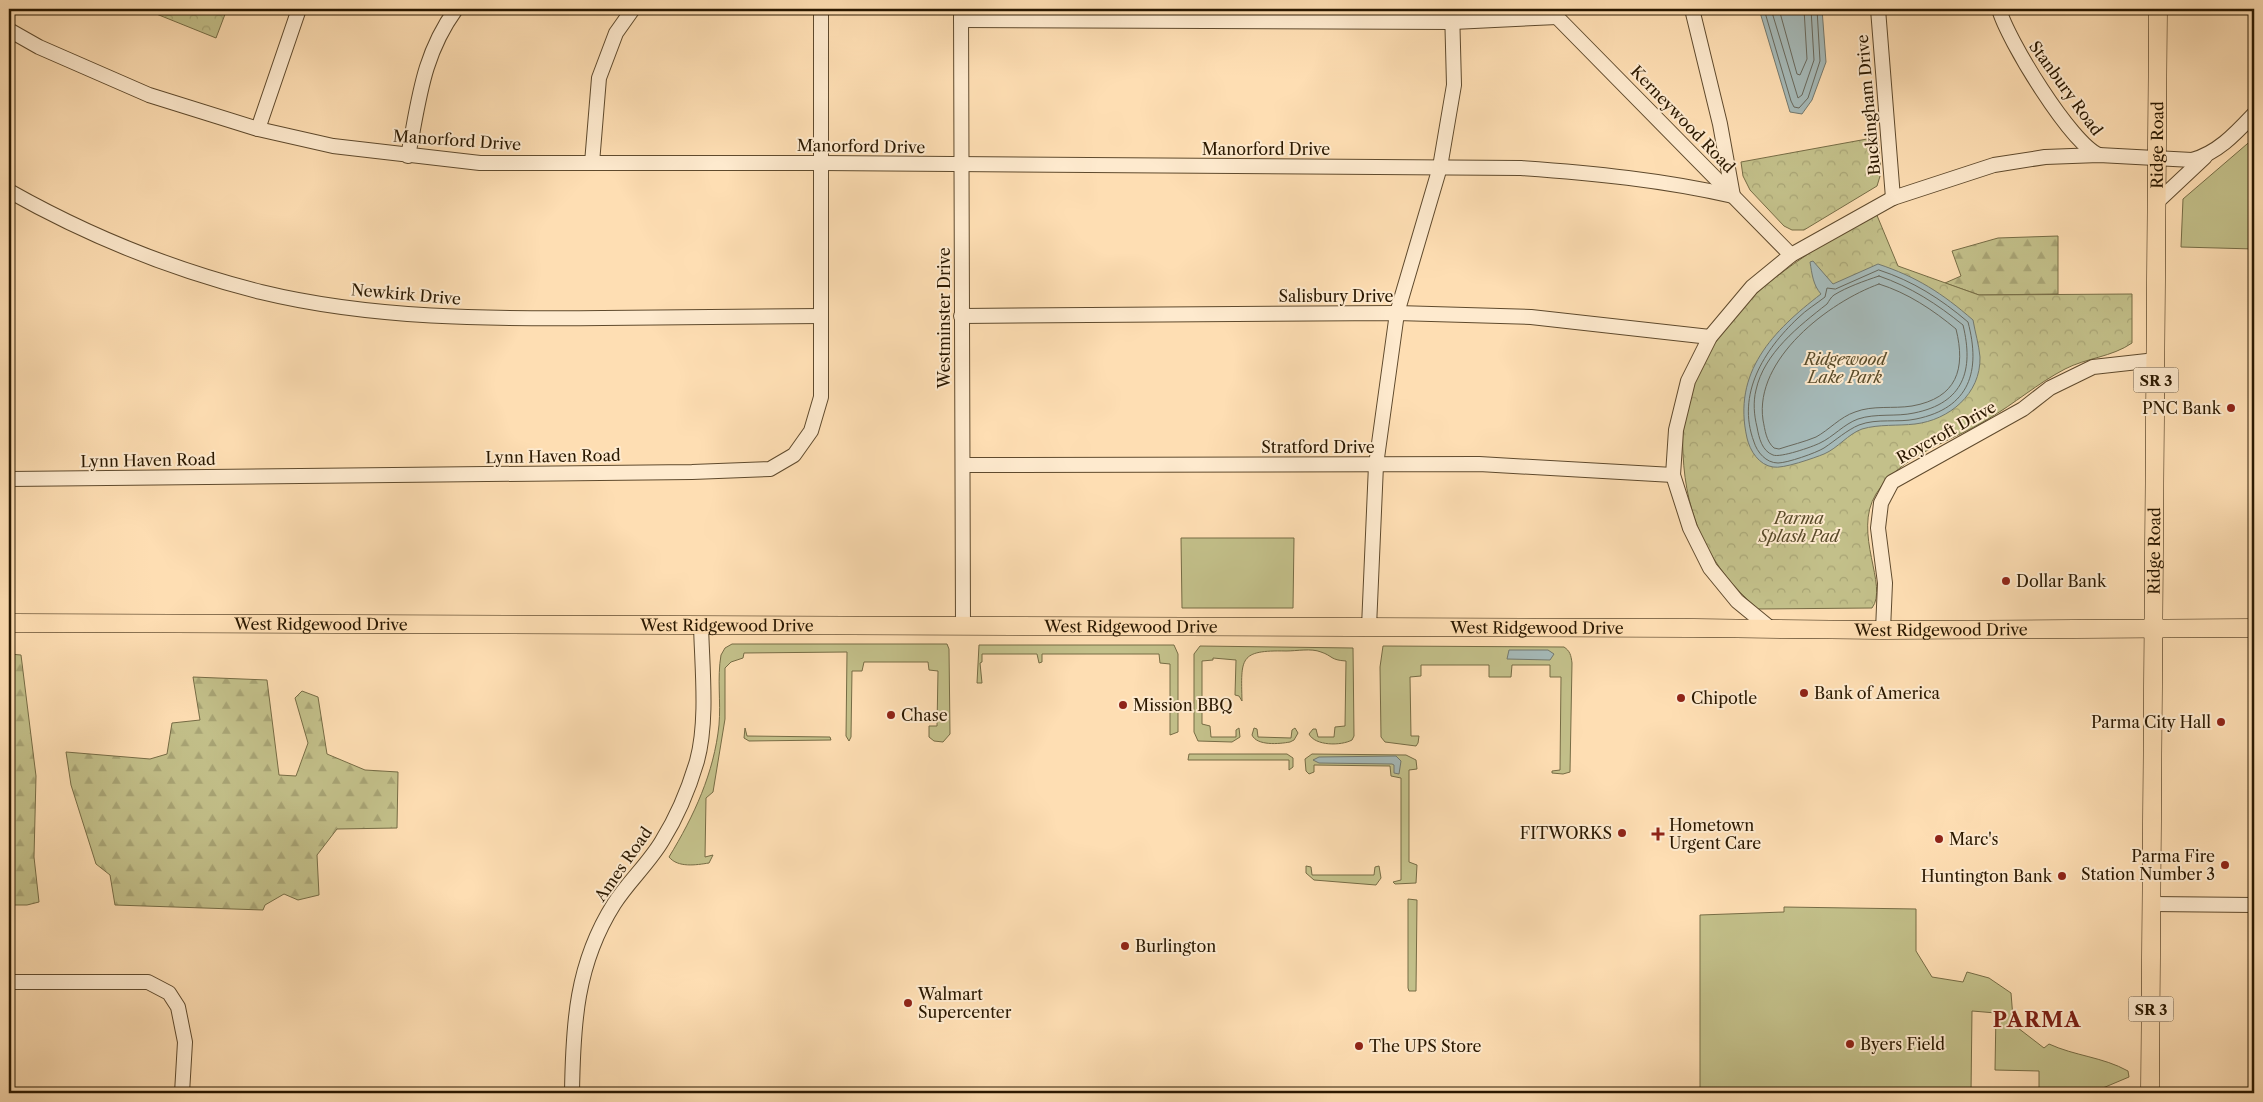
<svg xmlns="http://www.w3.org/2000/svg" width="2263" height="1102" viewBox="0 0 2263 1102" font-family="'Libre Caslon Text',serif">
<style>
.grass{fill:#c3c08a;stroke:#766c45}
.forest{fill:url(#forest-firs);stroke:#766c45}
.park{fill:url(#park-crowns);stroke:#766c45}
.water{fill:#a5b9b8;stroke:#74796e}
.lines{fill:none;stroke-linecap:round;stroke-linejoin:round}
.shore{stroke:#68685c;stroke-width:1}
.minor-casing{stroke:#5f4a2d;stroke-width:16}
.major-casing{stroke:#2a1800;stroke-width:19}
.minor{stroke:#feeace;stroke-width:14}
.major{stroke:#fedeb3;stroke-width:18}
.poi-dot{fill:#8f2418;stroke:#feeace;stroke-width:2}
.labels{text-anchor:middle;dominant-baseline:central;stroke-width:4;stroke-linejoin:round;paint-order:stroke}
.shield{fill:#feeace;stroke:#6a573e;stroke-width:1}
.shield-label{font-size:15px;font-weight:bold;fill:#2a1800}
.street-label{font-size:16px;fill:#2a1800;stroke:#feeace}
.park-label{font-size:16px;font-style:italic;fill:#584a29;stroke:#feeace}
.poi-label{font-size:16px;fill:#2a1800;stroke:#feeace;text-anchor:start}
.district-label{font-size:21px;font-weight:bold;letter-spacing:1px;fill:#7a1f14;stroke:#feeace}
</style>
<defs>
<pattern id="forest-firs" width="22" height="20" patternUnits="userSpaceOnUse" patternTransform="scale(1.25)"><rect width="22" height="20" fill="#c3c08a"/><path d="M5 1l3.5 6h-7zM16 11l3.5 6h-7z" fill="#a8a475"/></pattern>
<pattern id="park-crowns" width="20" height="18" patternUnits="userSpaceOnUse" patternTransform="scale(1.25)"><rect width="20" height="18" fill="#c3c08a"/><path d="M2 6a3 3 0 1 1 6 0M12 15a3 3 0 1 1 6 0" fill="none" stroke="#a8a475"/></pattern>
</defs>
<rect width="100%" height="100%" fill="#fedeb3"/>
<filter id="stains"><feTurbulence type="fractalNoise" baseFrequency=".004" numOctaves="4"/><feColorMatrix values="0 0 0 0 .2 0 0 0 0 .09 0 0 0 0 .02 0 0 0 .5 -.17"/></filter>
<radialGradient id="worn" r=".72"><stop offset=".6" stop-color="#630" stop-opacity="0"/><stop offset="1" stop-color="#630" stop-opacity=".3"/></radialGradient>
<!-- grass -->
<g class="grass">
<polygon points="2254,138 2254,249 2181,247 2183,199"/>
<polygon points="1181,538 1294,538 1293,608 1182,608"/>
<path d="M732,644h215l2,5 1,85 -7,8 -9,-1 -5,-4v-11h8l1,-55 -9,-1 -1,-8h-64l-2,9h-10l-1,66 -2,4 -3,-5 1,-84 -103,1 -1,5 -12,4 -6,6v51l-12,73 -7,6 -1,59 8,-2 -4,8c-13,2 -31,5 -40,-6 25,-41 45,-84 50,-132 2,-23 -2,-47 2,-70l4,-7z"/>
<polygon points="979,645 1174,645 1178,654 1178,732 1170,735 1170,664 1160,663 1159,654 1042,654 1042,662 1039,663 1037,654 982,654 982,662 980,663 982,683 977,683"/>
<path d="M1200,646l153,2 1,88 -2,4c-11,6 -37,6 -43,-6l4,-5h3l2,8h16l1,-10 10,-1 1,-65c-16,-1 -13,-5 -25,-9 -10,-4 -24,-1 -35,-1 -47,-1 -45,7 -44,50l-3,-5 -4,-1 1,-35 -23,-2v2l-11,1v63l8,2 1,11h25v-7l3,-2 1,9 -8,5 -34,-1 -4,-9v-78z"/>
<path d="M1383,646l181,1c6,4 7,8 8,16l-2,109 -7,2 -11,-1v-2l8,-1 1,-93h-11v-12h-38l-1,12h-22v-12h-68v11l-11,1 1,59h8l-1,7 -2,3 -31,-4 -4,-5 -1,-70z"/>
<polygon points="745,728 747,736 830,737 831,740 749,741 744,738"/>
<path d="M1254,728l3,1 1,8 33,1 1,-8 3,-2 3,5 -4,7 -4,2c-11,2 -33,4 -38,-7z"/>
<polygon points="1189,754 1287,754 1293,758 1293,767 1289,770 1289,760 1188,760"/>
<polygon points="1312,754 1406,755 1416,760 1417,769 1409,770 1409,862 1417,865 1416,883 1395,884 1393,882 1401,880 1401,778 1391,776 1390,766 1314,765 1314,772 1309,774 1306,771 1305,759"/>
<polygon points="1306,866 1311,867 1312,875 1374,875 1375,867 1379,866 1381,878 1376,885 1314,880 1306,873"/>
<polygon points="1408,899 1417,900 1416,991 1409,991 1408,988"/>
<path d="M1784,907l132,2v42l16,26 31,5 4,-10 22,6 22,15 2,25 5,10 26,20 5,-4c26,12 54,13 79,27l1,6 -38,16h-52v-22l-44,-1 1,-57 -24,-2 -1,82h-271v-178l84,-3z"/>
</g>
<!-- forest -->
<g class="forest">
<polygon points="2058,236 2058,294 1979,295 1945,283 1961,276 1952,251 1998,238"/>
<polygon points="9,654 21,655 36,776 34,857 39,902 27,905 9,905"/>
<polygon points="193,677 267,680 279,775 296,776 308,743 295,698 302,691 318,697 327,754 365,770 398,772 397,828 337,829 317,855 319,895 298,900 284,894 265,905 263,910 115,905 110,875 96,864 71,785 66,752 150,759 167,754 172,723 200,720"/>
</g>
<!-- park -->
<g class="park">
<polygon points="144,9 227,9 216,38"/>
<polygon points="1465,9 1533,9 1527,13 1476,14"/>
<polygon points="1878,137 1881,173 1877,186 1804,230 1792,230 1784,226 1750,190 1743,176 1741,162"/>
<path d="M1876,213l22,53 81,29 153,-1v49c-20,14 -46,15 -67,26 -27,14 -51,35 -77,50 -37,23 -88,36 -112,75 -24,39 13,92 -4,114l-114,1c-49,-42 -72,-91 -75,-155 -1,-20 0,-44 7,-64 4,-9 9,-18 14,-27 8,-18 18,-36 33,-51 42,-43 87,-69 139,-99z"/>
</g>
<!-- water -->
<g class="water">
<polygon points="1759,9 1822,9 1826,62 1812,100 1802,114 1790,112"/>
<path d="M1813,261l20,23 45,-20c39,13 64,29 95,56 2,12 6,25 7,37 1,37 -31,63 -65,67 -17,2 -36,0 -53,5 -14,5 -24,19 -38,25 -10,4 -41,15 -51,13 -14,-2 -23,-16 -26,-29 -15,-66 26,-107 74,-144 -8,-9 -9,-20 -11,-32z"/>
<polygon points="1509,650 1548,650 1554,654 1550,660 1507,659"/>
<polygon points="1396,756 1401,761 1399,774 1394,773 1394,765 1392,764 1319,763 1313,760 1319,757"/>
</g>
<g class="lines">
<!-- shore -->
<g class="shore">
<polyline points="1764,9 1791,101 1794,107 1799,108 1808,98 1820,61 1817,9"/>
<polyline points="1771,9 1798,98 1802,95 1814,60 1811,9"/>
<polyline points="1779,9 1797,74 1800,75 1807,59 1804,9"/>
<path d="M1879,270c34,11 62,29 89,52 13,49 2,86 -52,97 -18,4 -39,-1 -57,6 -12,5 -23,15 -35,23 -8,5 -37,15 -46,15 -12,0 -21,-11 -24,-21 -18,-48 10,-92 44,-124 8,-8 18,-14 27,-21l2,-9 8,1z"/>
<path d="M1879,276c32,11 58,28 84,49 11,45 1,78 -49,88 -18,4 -38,0 -56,6 -14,5 -25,18 -38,24 -8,4 -40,15 -47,12 -11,-4 -14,-17 -16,-28 -3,-12 -4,-25 -1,-37 8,-37 43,-64 71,-86 2,-3 4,-7 7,-9 13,-8 30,-14 45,-19z"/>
<path d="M1879,284c29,9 54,26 77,45 10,40 1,69 -44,77 -19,3 -39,-1 -57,6 -15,5 -26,18 -39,25 -12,5 -25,8 -37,12l-5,-1c-8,-7 -9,-18 -11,-28 -9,-61 66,-118 116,-136z"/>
</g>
<defs>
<g id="minor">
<polyline points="961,9 963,627"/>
<polyline points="1878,9 1893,198"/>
<path d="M1999,9c8,30 72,135 100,146"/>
<polyline points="1551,11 1791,255"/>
<polyline points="961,20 1453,22 1557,17"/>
<path d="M9,30l30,17 110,48 109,34 75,17 147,17h341l700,5c72,5 142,12 212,28l-13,-72 -28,-115"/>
<polyline points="258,129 299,9"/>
<path d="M408,156c11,-55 14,-100 48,-147"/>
<polyline points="592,163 599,78 616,33 633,9"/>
<path d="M9,191c78,44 164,79 252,101 111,27 229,27 342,26 73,-1 146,-1 218,-2"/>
<polyline points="2156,203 2205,157"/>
<polyline points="961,316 1397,313 1531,317 1710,337"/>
<polyline points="963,465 1479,464 1673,475"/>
<polyline points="9,479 692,472 770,469 794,455 811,431 821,397 821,9"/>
<polyline points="1369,627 1376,465 1397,313 1440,167 1454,85 1452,9"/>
<path d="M1770,628l-33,-27 -27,-33 -20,-40 -17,-53 3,-45 12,-49 22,-44 42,-50 39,-32 102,-57 101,-33 51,-8 54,-2 93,5c26,-7 44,-27 62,-46"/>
<polyline points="1883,630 1885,583 1878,528 1881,503 1892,482 2023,409 2050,388 2093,367 2156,360"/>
<polyline points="2151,904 2254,905"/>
<polyline points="9,982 148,982 169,993 178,1007 185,1042 182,1093"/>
<path d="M572,1093c1,-69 4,-129 42,-189 14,-22 35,-41 48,-63 15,-24 27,-53 35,-80 11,-40 5,-94 4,-136"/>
</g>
<g id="major">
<path id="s1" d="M9,623l1685,5 189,2 371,-2"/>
<path id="s2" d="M2150,1093l8,-1084"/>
</g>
</defs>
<!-- minor casing -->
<use href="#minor" class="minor-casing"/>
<!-- major casing -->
<use href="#major" class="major-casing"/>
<!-- minor -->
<use href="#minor" class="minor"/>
<!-- major -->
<use href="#major" class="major"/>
</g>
<!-- markers -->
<g class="poi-dot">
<circle cx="2231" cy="408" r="5"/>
<circle cx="2006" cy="581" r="5"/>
<circle cx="1804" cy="693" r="5"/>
<circle cx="1681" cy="698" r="5"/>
<circle cx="1123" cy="705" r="5"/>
<circle cx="891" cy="715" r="5"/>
<circle cx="2221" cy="722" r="5"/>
<circle cx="1622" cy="833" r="5"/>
<path d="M1655.5 826.5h5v5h5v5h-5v5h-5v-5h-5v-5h5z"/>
<circle cx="1939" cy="839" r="5"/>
<circle cx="2225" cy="865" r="5"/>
<circle cx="2062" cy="876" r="5"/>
<circle cx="1125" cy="946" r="5"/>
<circle cx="908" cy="1003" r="5"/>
<circle cx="1850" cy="1044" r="5"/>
<circle cx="1359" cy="1046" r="5"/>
</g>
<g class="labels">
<!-- shield labels -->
<g class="shield">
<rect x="2133.5" y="367.5" width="45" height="25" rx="4"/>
<rect x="2128.5" y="996.5" width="45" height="25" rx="4"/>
</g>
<g class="shield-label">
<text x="2156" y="380">SR 3</text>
<text x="2151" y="1009">SR 3</text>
</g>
<!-- street labels -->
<g class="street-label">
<text transform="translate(2066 88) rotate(54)">Stanbury Road</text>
<text transform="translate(1868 105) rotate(-95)">Buckingham Drive</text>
<text transform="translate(1683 119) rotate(46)">Kerneywood Road</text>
<text transform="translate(457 140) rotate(4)">Manorford Drive</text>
<text transform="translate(861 146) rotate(1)">Manorford Drive</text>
<text stroke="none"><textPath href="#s2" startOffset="948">Ridge Road</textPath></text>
<text x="1266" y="149">Manorford Drive</text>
<text transform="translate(406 294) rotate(5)">Newkirk Drive</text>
<text x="1336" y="296">Salisbury Drive</text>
<text transform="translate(944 318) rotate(-90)">Westminster Drive</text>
<text transform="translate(1946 432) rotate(-29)">Roycroft Drive</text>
<text x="1318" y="447">Stratford Drive</text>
<text transform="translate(553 456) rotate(-1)">Lynn Haven Road</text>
<text transform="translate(148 460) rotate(-1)">Lynn Haven Road</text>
<text stroke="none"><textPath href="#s2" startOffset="542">Ridge Road</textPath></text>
<text stroke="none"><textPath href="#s1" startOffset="312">West Ridgewood Drive</textPath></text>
<text stroke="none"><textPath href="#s1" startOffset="718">West Ridgewood Drive</textPath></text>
<text stroke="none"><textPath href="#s1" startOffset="1122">West Ridgewood Drive</textPath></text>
<text stroke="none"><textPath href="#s1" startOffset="1528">West Ridgewood Drive</textPath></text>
<text stroke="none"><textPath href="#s1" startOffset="1932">West Ridgewood Drive</textPath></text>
<text transform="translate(623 864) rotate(-55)">Ames Road</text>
</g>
<!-- park labels -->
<g class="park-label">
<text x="1845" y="359">Ridgewood<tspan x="1845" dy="18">Lake Park</tspan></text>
<text x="1799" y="518">Parma<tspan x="1799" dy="18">Splash Pad</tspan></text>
</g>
<!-- poi labels -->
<g class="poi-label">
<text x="2221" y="408" text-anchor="end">PNC Bank</text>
<text x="2016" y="581">Dollar Bank</text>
<text x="1814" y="693">Bank of America</text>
<text x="1691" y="698">Chipotle</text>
<text x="1133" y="705">Mission BBQ</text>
<text x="901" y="715">Chase</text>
<text x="2211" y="722" text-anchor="end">Parma City Hall</text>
<text x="1669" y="825">Hometown<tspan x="1669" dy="18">Urgent Care</tspan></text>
<text x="1612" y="833" text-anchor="end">FITWORKS</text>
<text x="1949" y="839">Marc's</text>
<text x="2215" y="856" text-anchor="end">Parma Fire<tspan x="2215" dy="18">Station Number 3</tspan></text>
<text x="2052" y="876" text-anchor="end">Huntington Bank</text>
<text x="1135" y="946">Burlington</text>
<text x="918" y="994">Walmart<tspan x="918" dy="18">Supercenter</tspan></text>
<text x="1860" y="1044">Byers Field</text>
<text x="1369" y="1046">The UPS Store</text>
</g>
<!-- district labels -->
<g class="district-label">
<text x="2037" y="1019">PARMA</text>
</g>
</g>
<!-- margin -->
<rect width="2263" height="1102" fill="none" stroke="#fedeb3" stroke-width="30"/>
<rect x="10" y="10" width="2243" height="1082" fill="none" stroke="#2a1800" stroke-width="2.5"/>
<rect x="15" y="15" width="2233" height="1072" fill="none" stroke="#2a1800"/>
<rect width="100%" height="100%" filter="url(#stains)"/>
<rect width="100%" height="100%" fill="url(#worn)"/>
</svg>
